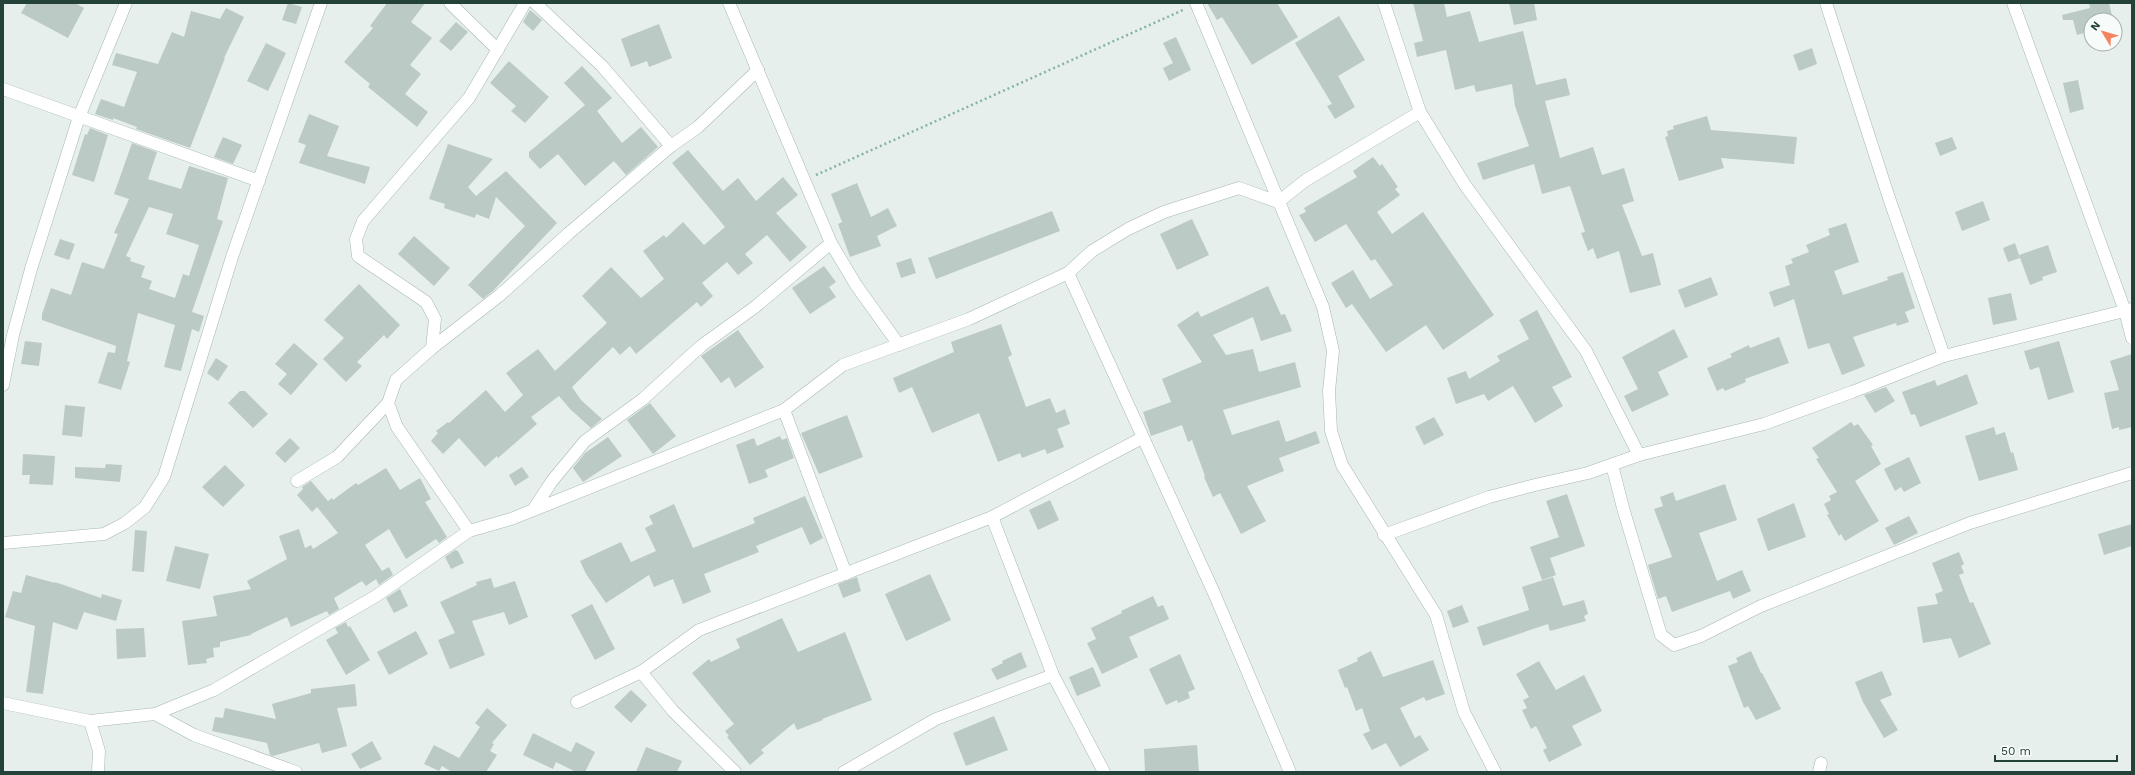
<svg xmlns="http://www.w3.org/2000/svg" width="2135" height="775" viewBox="0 0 2135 775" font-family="'Work Sans',sans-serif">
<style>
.building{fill:#bbcac4;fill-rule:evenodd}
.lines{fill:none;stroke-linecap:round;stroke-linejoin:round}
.minor-casing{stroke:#a8b8b2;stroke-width:13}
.path{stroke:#86b3a5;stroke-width:2.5;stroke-dasharray:2 3;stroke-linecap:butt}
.minor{stroke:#fff;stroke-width:12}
</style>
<rect width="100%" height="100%" fill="#e6efeb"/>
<!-- building -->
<g class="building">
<polygon points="27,3 75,3 84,8 68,38 21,13"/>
<polygon points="288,3 302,7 296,24 282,20"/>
<polygon points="387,3 425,3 411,22 432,38 410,65 421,74 405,94 428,112 417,127 368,87 370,84 344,62 373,28 370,26"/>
<polygon points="1207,3 1277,3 1298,37 1252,65 1222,17 1217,20"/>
<polygon points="1413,3 1444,3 1447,17 1470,11 1479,42 1523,31 1536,85 1566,78 1570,95 1545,101 1560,158 1593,147 1602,175 1624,168 1634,201 1622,205 1642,256 1653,253 1661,285 1630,293 1619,251 1597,259 1593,248 1588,251 1581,233 1585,232 1570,186 1542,194 1534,164 1483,180 1477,163 1529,146 1515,106 1512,84 1476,92 1474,85 1455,90 1446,50 1417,57 1414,43 1423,41"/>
<polygon points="1509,3 1534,3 1537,20 1514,25"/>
<polygon points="2089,3 2109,3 2113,20 2091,20 2091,31 2077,35 2073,20 2063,20 2062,15 2090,8"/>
<polygon points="226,8 244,17 224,58 225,58 190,148 136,129 137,127 113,118 113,120 95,114 101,99 124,107 137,72 112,65 116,53 158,64 172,32 184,37 191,11 220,19"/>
<polygon points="530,10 542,20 533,31 523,22"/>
<polygon points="1339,16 1365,60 1338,76 1355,107 1335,119 1327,106 1332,104 1295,43"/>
<polygon points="456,22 468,32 451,51 439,41"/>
<polygon points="659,24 672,58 649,67 647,61 631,67 621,39"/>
<polygon points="1176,37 1191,70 1169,81 1163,68 1173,63 1163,43"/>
<polygon points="266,43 286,53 268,91 247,81"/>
<polygon points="1812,48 1817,64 1799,71 1793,55"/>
<polygon points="509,61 549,97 525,123 511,111 516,106 490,83"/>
<polygon points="582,66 612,98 597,111 622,143 641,127 658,147 626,175 614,161 585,186 558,154 540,169 529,157 529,152 585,105 564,83"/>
<polygon points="2078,80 2084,109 2070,113 2063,83"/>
<polygon points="309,114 339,126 327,156 370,167 365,184 299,163 306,145 298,142"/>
<polygon points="1707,116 1711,130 1797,137 1794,164 1721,158 1724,168 1679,181 1665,137 1668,136 1667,131 1674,129 1673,126"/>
<polygon points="90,128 108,135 94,182 72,175 85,134 87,135"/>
<polygon points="223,137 242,145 233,164 214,157"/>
<polygon points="1952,137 1957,149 1940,156 1935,143"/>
<path d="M132,143l25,9 -9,27 33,10 8,-23 39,12 -11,41 6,2 -31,91 12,4 -5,16 -7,-3 -11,42 -17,-4 11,-42 -37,-12 -11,48 3,1 -9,28 -23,-7 10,-31 7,1 1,-7 -74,-26v-6l9,-26 20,7 11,-33 22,7 14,-35 -4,-1 15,-34 -15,-5zM149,207l24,7 -7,20 33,11 -10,31 -6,-2 -8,24 -26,-9 3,-8 -11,-4 4,-11 -15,-5 1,-3 -5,-2z"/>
<polygon points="448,144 493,159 468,187 476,196 506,171 557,223 493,291 483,299 468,285 525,226 496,197 489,219 476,214 475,218 444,208 445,204 429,199"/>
<polygon points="688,150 723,191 738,178 756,201 783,177 798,195 776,213 807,247 790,262 767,235 745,254 753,263 738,275 727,262 702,283 713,296 701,307 697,302 636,354 630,346 620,355 613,347 572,387 581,400 602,419 591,428 570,409 559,396 531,417 537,424 498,458 497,456 485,467 459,438 443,454 431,441 438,433 436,431 448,422 449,423 486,390 505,412 523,395 506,373 538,349 555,371 607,323 582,296 611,267 641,298 664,279 643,251 664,235 666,238 683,222 704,245 725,227 672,163"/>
<polygon points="1373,157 1380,166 1382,164 1398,187 1395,189 1400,195 1377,212 1392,234 1423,212 1494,315 1443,350 1426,325 1386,352 1352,304 1346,308 1331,283 1353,270 1370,299 1393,285 1375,259 1371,261 1346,224 1315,242 1299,215 1306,212 1304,208 1357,177 1353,171"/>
<polygon points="857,183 871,217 888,208 897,226 877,236 881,246 850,257 838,224 842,222 831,194"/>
<polygon points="1983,201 1990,220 1962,231 1955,212"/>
<polygon points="1052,211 1060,231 936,279 928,258"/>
<polygon points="1192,219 1209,255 1177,270 1160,234"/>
<polygon points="1846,223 1859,262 1834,271 1843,295 1888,280 1887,277 1903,272 1915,308 1905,312 1909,322 1897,326 1896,323 1853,337 1865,366 1842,375 1829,343 1808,349 1794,299 1774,307 1769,292 1790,285 1785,266 1793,263 1791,259 1809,252 1806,245 1830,235 1828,229"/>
<polygon points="414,236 450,268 434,286 398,254"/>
<polygon points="60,239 75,244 69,260 54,255"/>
<polygon points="2015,243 2020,258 2008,262 2003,248"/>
<polygon points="2048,245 2057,272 2042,277 2043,280 2030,285 2019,255"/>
<polygon points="911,258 916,273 901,278 896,263"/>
<polygon points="824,266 836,282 829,287 836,297 810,314 792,288"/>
<polygon points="1711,277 1718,295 1685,308 1678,290"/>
<polygon points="359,284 400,325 387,339 384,335 357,362 362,366 346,382 323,359 344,338 324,320"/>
<polygon points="1268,286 1281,315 1285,314 1292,331 1261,341 1253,317 1213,335 1226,355 1253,349 1259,372 1295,362 1301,387 1223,410 1232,435 1279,420 1286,442 1316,431 1320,443 1279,458 1284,471 1247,486 1266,521 1241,534 1220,493 1213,497 1204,477 1205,476 1192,440 1188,442 1182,425 1151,436 1143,412 1171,402 1162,379 1202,362 1177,325 1198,311 1201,317"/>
<polygon points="2011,293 2017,320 1993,325 1988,298"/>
<polygon points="1537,310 1572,377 1552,387 1563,406 1535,423 1513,386 1488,401 1484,394 1456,404 1447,378 1466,371 1469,379 1500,361 1497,356 1529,339 1519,320"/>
<polygon points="1001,324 1012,355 1008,357 1026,407 1050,398 1056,413 1065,409 1070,424 1057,429 1064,447 1047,454 1045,449 1022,458 1020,453 998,462 979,413 932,433 912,387 899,393 893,378 954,352 951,342"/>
<polygon points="1674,329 1688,357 1658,372 1669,395 1632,412 1624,396 1638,389 1622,357"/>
<polygon points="738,330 764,367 735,388 729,377 721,383 701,356"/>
<polygon points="1779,337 1789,363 1745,379 1746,382 1725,391 1723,388 1717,391 1707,368 1732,357 1730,354 1749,345 1750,348"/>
<polygon points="25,341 42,343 39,366 21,364"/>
<polygon points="2059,341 2074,392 2048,400 2039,367 2030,370 2024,351"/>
<polygon points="294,343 318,364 291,395 278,384 287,374 275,364"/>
<polygon points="2132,354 2132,427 2119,430 2119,427 2112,429 2104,393 2119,390 2110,361"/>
<polygon points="216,358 228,366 218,381 207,373"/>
<polygon points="1967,374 1978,404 1920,427 1915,414 1911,415 1902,392 1935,380 1937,386"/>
<polygon points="1886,387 1895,401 1875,413 1864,395"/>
<polygon points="240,391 245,391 268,414 253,428 228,403"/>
<polygon points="650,403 676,436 653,454 627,420"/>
<polygon points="65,405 85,407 82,437 62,435"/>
<polygon points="847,415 863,457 819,474 801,433"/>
<polygon points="1434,417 1444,435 1424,445 1415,427"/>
<polygon points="1851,422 1854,426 1858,424 1873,445 1871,446 1881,464 1855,481 1879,521 1845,541 1841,534 1839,536 1827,515 1829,514 1824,504 1831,500 1829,496 1837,492 1816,459 1819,458 1812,448"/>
<polygon points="1994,427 1996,435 2005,432 2011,453 2013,452 2018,470 1979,481 1965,436"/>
<polygon points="780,436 782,440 787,438 794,458 765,470 768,477 749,484 736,445 754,438 757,446"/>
<polygon points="608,437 622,456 583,482 573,468 585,453"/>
<polygon points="290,438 300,448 285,463 275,453"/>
<polygon points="23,454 55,456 53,485 29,484 30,475 22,475"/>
<polygon points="1909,457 1921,483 1904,492 1901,487 1895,491 1884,469"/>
<polygon points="106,464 122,465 120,482 75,478 75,467 105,468"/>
<polygon points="225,465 245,485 223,507 202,487"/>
<polygon points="522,467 529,477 515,486 509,475"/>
<polygon points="386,468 400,490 420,478 431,499 425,502 447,537 439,543 436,539 406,559 389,529 365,545 382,571 389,567 393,575 379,585 376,579 366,586 362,581 334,598 339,609 329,615 327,611 291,627 287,617 251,634 251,635 220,642 220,647 213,648 214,657 206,659 207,663 188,665 182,621 217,616 213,596 251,589 247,581 287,559 279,536 299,529 305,548 311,545 313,549 338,533 317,507 312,512 297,495 303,489 302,487 311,481 328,501 332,498 333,500 356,483 358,485"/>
<polygon points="1725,484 1737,520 1699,533 1717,581 1742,570 1751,591 1733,599 1730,591 1672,612 1666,596 1658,599 1648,565 1672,557 1654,509 1663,506 1660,497 1673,492 1676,501"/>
<polygon points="1567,494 1585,546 1550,558 1556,575 1542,580 1530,547 1559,537 1546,501"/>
<polygon points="805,496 823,538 810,545 802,527 756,546 759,552 704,574 711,592 683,604 673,579 654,587 649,575 606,603 586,574 580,561 621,542 631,562 656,551 645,528 653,524 649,516 674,504 693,548 755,523 753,518"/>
<polygon points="1050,500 1059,520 1038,530 1029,510"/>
<polygon points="1794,503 1806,537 1768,551 1757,519"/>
<polygon points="1909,516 1918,533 1894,545 1885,528"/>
<polygon points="2132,524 2132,546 2104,555 2098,534"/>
<polygon points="135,530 147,531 144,572 132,571"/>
<polygon points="175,546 209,554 200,589 166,581"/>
<polygon points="455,550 458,551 464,563 451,569 445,557"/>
<polygon points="1959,552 1964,564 1961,566 1964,573 1959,575 1970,603 1973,602 1991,644 1959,658 1951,638 1923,643 1917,607 1938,604 1935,594 1943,591 1932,563"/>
<polygon points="930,574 951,620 906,641 885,594"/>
<polygon points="26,575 55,583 55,582 101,598 102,594 122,600 116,621 84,612 77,630 53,622 43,694 26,692 35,626 5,617 13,591 21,593"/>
<polygon points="857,577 861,591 843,598 838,584"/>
<polygon points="1553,577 1563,606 1584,600 1588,614 1584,616 1586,621 1550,631 1548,624 1483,646 1477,627 1529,610 1522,587"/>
<polygon points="491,578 494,588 515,581 528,617 509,625 504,612 472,621 485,655 450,669 438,640 455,633 440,602 477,585 476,582"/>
<polygon points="400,589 408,606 394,613 386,598"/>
<polygon points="1153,596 1158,607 1163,605 1169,619 1129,637 1138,657 1102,674 1087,643 1096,639 1091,628 1122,613 1121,611"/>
<polygon points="592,604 615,649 595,660 571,615"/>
<polygon points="1462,605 1469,622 1453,628 1447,611"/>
<polygon points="782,618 798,652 845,632 872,700 822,719 823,720 797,730 794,723 761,750 764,753 750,765 727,737 729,736 725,731 734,724 692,673 709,659 711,662 740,648 736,639"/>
<polygon points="346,622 348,627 350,626 370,660 346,675 326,640 338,633 335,628"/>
<polygon points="144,628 146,657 117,659 116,629"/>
<polygon points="416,631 428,654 389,675 377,652"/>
<polygon points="1371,651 1383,677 1433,660 1445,694 1426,701 1424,697 1400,708 1415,738 1420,735 1429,750 1400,767 1386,743 1372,750 1363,734 1370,731 1362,708 1356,711 1347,687 1345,688 1338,670 1358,661 1357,658"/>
<polygon points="1751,651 1761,673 1762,673 1781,709 1756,720 1748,706 1744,708 1728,666 1738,662 1736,658"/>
<polygon points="1021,652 1027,667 997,680 991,669 1003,663 1002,661"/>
<polygon points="1180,654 1195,689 1188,692 1190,698 1178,703 1177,700 1166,705 1149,669"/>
<polygon points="1539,661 1556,690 1584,675 1602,711 1572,726 1582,745 1549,762 1543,750 1547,748 1536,726 1531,729 1522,710 1527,708 1523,700 1529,697 1516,674"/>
<polygon points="1093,667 1101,686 1077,696 1069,677"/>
<polygon points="1882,671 1892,695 1880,700 1898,730 1884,738 1863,702 1855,682"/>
<polygon points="355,684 357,706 337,708 347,746 322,753 319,743 273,756 270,755 267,743 212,731 215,717 223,718 225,708 276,719 272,704 311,693 311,689"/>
<polygon points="631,690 647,705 631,723 614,707"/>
<polygon points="487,708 507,725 492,743 494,744 490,751 497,755 486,772 452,772 442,766 439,771 424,764 434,745 459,758 480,727 475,723"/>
<polygon points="994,716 1008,750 966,766 953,733"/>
<polygon points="533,733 571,752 576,742 595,752 585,772 576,772 556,762 553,769 523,755"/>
<polygon points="372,741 382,759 360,769 351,754"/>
<polygon points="1197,745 1199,772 1145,772 1144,749"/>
<polygon points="646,747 682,761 677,772 636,772"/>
</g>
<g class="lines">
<defs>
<g id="minor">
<polyline points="450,3 498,50"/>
<polyline points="535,3 602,66 671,146"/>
<polyline points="729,3 831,243 856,285 899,345"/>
<polyline points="1196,3 1323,307 1333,351 1329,391 1331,431 1342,465 1436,615 1464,712 1495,772"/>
<polyline points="1384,3 1420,112 1465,185 1586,351 1639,455"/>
<polyline points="1826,3 1889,198 1944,356"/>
<polyline points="2013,3 2125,311 2132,338"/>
<polyline points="3,89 259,181"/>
<polyline points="1068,273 1214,593 1290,772"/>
<polyline points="432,348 500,295 569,233 671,146 698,127 758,70"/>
<polyline points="3,385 13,335 31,269 79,117 126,3"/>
<polyline points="784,410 846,574"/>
<polyline points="1612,465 1623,508 1661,635 1674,645 1701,636 1761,606 1970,523 2132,473"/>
<polyline points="297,481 337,457 388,403"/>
<polyline points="533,510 552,481 585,441 643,399 701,346 755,307 831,243"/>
<polyline points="992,517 1053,675 1104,772"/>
<polyline points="469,531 397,427 388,403 396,380 432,348 435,319 426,302 358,256 356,239 363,221 469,98 525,3"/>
<polyline points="1384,535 1489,497 1535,485 1588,473 1639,455 1764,424 1852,392 1944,356 2132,309"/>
<polyline points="3,543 104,534 125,523 145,507 164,477 232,257 321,3"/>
<polyline points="641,672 673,711 735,772"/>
<polyline points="577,702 641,672 699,630 992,517 1142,438"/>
<polyline points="3,703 90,721 155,714 214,690 376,596 469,531 511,519 784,410 843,365 969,319 1068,273 1092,251 1128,229 1164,212 1239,188 1278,202 1306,180 1420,112"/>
<polyline points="155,714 194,735 296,772"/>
<polyline points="90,721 99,751 98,772"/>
<polyline points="844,772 936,719 1053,675"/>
<polyline points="1819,772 1821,763"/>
</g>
</defs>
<!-- minor casing -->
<use href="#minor" class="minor-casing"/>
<!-- path -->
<polyline class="path" points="816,175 1183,10"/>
<!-- minor -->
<use href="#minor" class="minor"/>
</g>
<!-- border -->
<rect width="2135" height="775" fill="none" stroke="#24423a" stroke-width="8"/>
<!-- north arrow -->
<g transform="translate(2103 32) rotate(308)"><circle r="19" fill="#f7fbf9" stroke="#a3b1ad"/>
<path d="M0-3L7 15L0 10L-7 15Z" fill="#f4845f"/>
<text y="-6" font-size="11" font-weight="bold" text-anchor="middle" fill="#24423a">N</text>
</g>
<!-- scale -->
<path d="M1995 755v6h122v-6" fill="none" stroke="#24423a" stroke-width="2"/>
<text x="2001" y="755" font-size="12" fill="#24423a" stroke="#f7fbf9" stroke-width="3" paint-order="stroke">50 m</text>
</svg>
